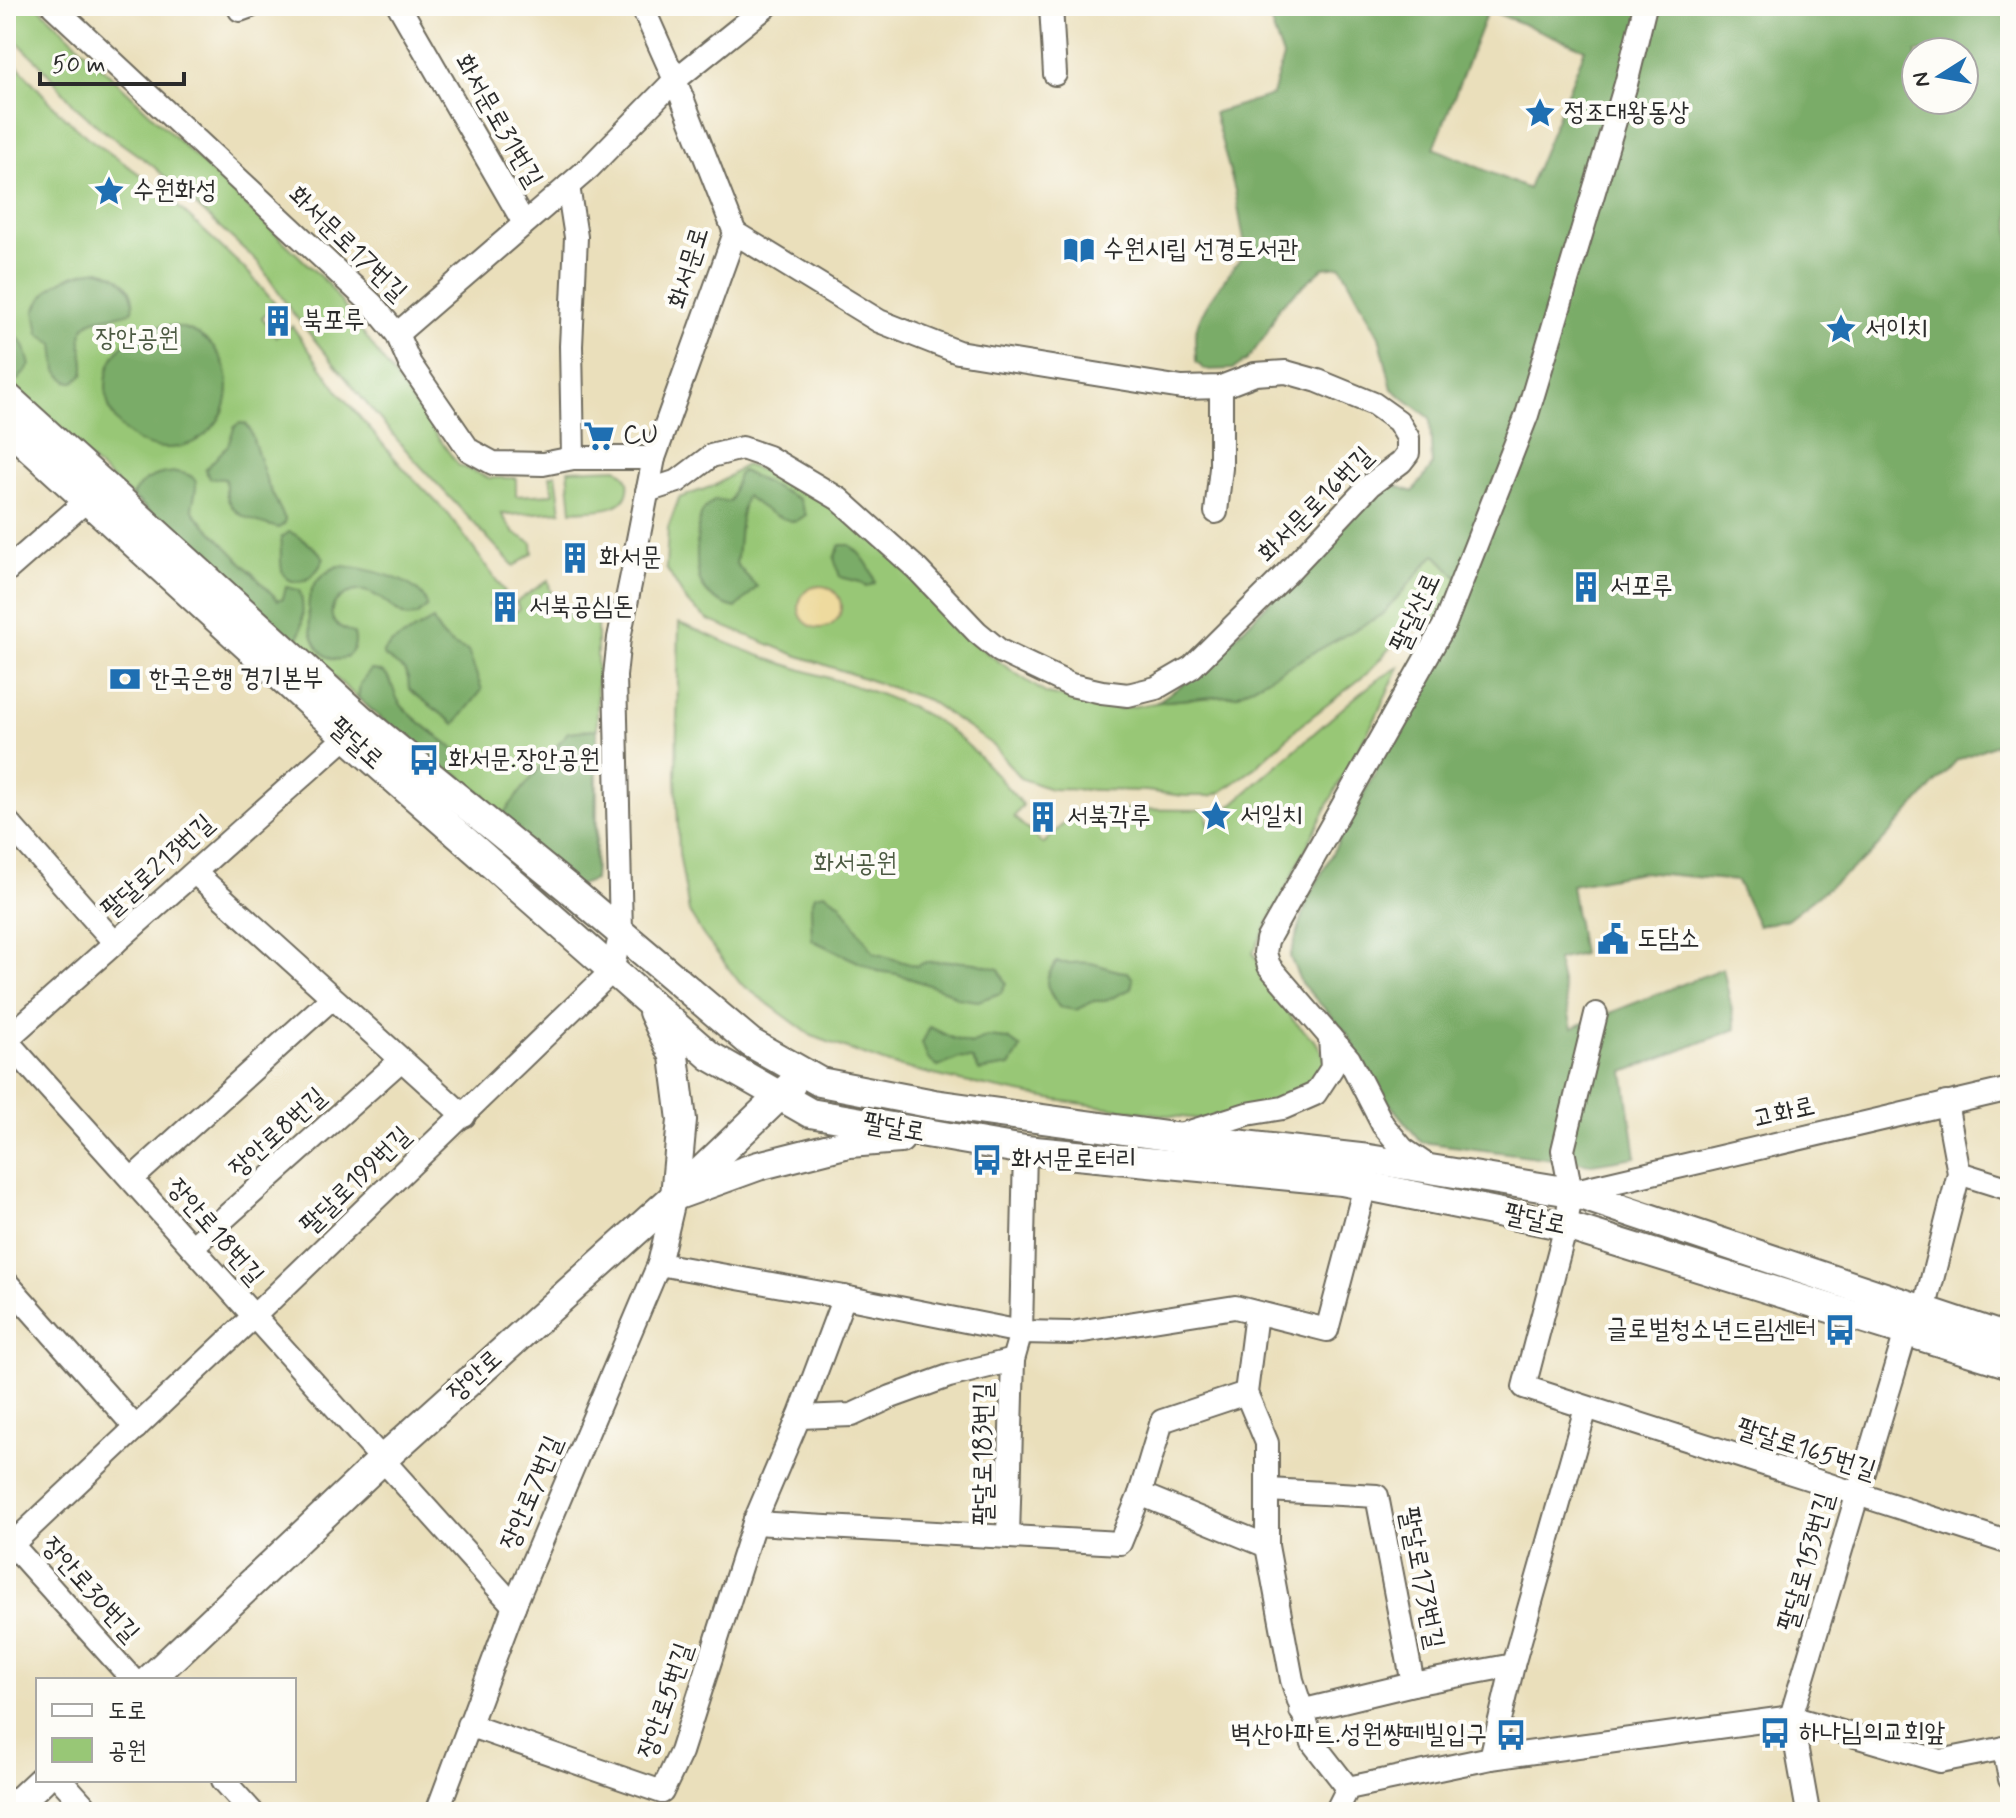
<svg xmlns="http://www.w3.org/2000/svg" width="2016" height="1818" viewBox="0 0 2016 1818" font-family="Mynerve,'Poor Story',sans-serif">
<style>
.green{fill:#98c776;stroke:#627950;stroke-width:2}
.forest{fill:#7aac67;stroke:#526c49;stroke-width:2;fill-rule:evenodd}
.sand{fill:#eeda9e;stroke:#8c8264;stroke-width:2}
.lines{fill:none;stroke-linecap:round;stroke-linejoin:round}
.minor-casing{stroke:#6e6a5d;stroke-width:26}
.major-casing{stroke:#6e6a5d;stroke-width:32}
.minor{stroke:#fff;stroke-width:22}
.major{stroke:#fff;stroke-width:28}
.labels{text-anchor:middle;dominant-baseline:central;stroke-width:8;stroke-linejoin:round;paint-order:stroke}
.poi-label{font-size:26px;fill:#2b2b2b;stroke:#fdfcf7;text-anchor:start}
.street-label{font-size:26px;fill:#2b2b2b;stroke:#fdfcf7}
.park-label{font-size:26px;fill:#4c5a42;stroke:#fdfcf7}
</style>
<rect width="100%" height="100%" fill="#fdfcf7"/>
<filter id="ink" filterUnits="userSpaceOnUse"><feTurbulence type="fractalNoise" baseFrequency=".0125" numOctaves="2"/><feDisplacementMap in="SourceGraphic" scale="16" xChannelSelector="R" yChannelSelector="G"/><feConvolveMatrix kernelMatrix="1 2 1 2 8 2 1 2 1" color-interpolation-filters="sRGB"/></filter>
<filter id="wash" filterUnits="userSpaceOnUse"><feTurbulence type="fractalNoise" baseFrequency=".006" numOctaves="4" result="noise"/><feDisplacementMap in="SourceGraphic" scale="32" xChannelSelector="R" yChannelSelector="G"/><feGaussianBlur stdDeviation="1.8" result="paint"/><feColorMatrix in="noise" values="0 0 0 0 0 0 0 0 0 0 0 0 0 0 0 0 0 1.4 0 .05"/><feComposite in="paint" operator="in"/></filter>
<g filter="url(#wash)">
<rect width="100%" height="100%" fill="#eadfbb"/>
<!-- green -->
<g class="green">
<polygon points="6,6 38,6 328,284 458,465 489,478 516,478 516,496 553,494 550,476 556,474 561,511 509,515 501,513 514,533 532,543 533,553 514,566 413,458 366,403 291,311 258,262 152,165 101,129 76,107 39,63 6,31"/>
<path d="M6,53l54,60 27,24 68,48 93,87 28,33 -14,13 14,19 16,-11 48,68 64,75 45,46 56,77 -16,13 12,17 18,-13 -3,-7 32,-22c4,25 21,46 49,36v214l-3,50 -117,-76 -471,-419z"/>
<polygon points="745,465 794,482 842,511 898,563 961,634 1008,668 1047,694 1120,709 1166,701 1237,695 1383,614 1435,554 1466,586 1457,611 1401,635 1369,672 1301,725 1252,770 1221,792 1210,796 1184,796 1146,791 1050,789 1020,778 993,745 928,700 796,655 708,620 687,602 666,568 668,528 679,498 716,485"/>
<path d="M617,468c8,6 13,12 11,22 -3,23 -38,19 -56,21l-4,-41z"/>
<path d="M679,623c36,14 71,31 108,42 51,17 108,29 154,59 32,21 56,53 82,81l-9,12 29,27 35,-35 128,1 3,16h15l3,-17 125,-109 25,-20 22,-13 -24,52 -38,68 -84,166 40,67 23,22 14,25 -5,19 -115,34 -38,-4 -117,-16 -100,-20 -66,-16 -77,-28 -72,-53 -37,-48 -14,-23 -10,-59 -3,-76z"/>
</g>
<!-- forest -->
<g class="forest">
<path d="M1265,6h745v732l-53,22 -88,96 -82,63 -29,7 -21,-45 -96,-9 -70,13 11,69 -25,6 15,68 151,-60 13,61 -112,43 12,85 -44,7 -171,-22 -41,-50 -33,-59 -46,-50 -11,-26 18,-58 136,-257 22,-56 -31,-32 -52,60 -146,81 -80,7 43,-29 186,-191 27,10 19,-26 -2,-48 -38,-29 -13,-53 -38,-70 -18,2 -44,39 -13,28 -19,25 -14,9 -28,1 -9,-8c0,-8 -1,-17 -1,-25 2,-29 35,-62 51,-86l-11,-60 -21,-78 58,-18 11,-38zM1488,10l97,39 -57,140 -94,-41zM1916,52h48v48h-48z"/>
<path d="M99,270c20,4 37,18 34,40 -15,11 -49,0 -52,28 -1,13 6,24 2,37l-9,7h-6l-11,-11 -3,-27 -15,-10 -4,-23c11,-27 36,-38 64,-41z"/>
<polygon points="6,324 24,345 30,365 18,380 6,380"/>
<circle cx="167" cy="387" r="61"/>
<path d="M240,423l6,1 4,6 18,55 17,34v4l-6,5c-20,-6 -49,-9 -53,-36 0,-4 0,-9 -1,-13l-15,-1 -5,-8 23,-25 7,-19z"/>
<path d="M742,471l57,28 7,16 -11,7c-23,-6 -31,-12 -49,-26 -8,21 -6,46 -10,68l21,23 -21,21c-13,-3 -29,-11 -35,-25 -6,-12 -5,-58 1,-70 2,-5 9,-10 13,-13l15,2 8,-27z"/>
<path d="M177,472c28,4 18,17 15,36l3,6 83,86 5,-2 3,-11 13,3c6,13 4,41 -3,53l-164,-147c10,-18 26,-23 45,-24z"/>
<path d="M289,532c9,3 30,18 35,26 -5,12 -18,29 -34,22 -4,-2 -7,-5 -8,-10 -2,-8 -1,-23 -1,-32z"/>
<path d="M840,545h10c12,10 22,23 25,38l-9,4 -6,-5 -20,-5 -6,-19z"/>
<path d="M338,566c23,0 87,14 89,41l-11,9 -9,1c-15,-6 -26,-23 -43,-26 -15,-2 -38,10 -31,29 3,7 15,10 21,14 6,19 -15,34 -30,20 -16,-13 -20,-50 -11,-67 5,-9 16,-17 25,-21z"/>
<path d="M433,620c7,17 18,26 35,31l14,39 -27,34 -39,-29 -7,-7 -1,-10 -4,-8 -21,-15v-3l9,-9z"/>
<path d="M371,670c25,1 18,21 31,36 16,18 41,33 60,49l-11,14 33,26 -7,9 -119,-106 2,-14z"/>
<polygon points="597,729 594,880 577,886 498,820 568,732"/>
<polygon points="825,893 840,903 874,953 916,966 926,962 952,961 976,963 999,969 1006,983 1001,993 978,1001 957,998 949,992 897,974 877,971 812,940 811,907 815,895"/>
<path d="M1057,962c12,3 21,-1 33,1 13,2 24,9 38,9l5,7 -2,10 -26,12h-11l-18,9 -17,-3c-13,-20 -18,-26 -2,-45z"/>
<polygon points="930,1027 952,1038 971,1044 987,1037 1008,1039 1021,1048 1010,1066 979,1071 972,1059 959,1058 938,1067 928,1059 922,1043"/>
</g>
<!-- sand -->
<circle class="sand" cx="820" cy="607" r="21"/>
</g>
<g filter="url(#ink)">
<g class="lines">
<defs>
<g id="minor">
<polyline points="53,6 372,304 397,334 410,364 469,450 493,463 543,464 573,458 654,458"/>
<polyline points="238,6 240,10 251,6"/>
<polyline points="399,6 524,223"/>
<polyline points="1051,6 1055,74"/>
<polyline points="568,186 576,237 571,346 573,458"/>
<polyline points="397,334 589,168 675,80 767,6"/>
<polyline points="647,491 678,481 711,456 742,448 768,457 839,499 916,568 977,632 1000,651 1071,685 1102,692 1128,695 1156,688 1192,667 1286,574 1370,485 1401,462 1408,453 1408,438 1398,421 1374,404 1318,381 1286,372 1255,374 1221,387 1182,388 958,352 879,321 735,233"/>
<polyline points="1216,512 1221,468 1221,387"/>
<polyline points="635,555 654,458 735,233 675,80 642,6"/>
<polyline points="6,571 87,500"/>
<polyline points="6,820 115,943"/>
<polyline points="195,873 464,1116"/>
<polyline points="1596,1014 1563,1150 1571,1192 1566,1226 1524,1387 2010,1543"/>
<polyline points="6,1040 514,1606"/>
<polyline points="6,1040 347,736"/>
<polyline points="1177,1136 1247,1114 1283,1108 1315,1094 1332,1068 1330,1037"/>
<polyline points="1431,1168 1403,1149 1383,1125 1349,1059 1269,966 1265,953 1267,940 1444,626 1527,415 1626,84 1645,6"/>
<polyline points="1959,1173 2010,1189"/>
<polyline points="132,1179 332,998"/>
<polyline points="1571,1192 2010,1089"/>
<polyline points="192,1247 401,1060"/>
<polyline points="659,1264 844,1297 1021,1332 1071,1333 1235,1307 1327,1330 1365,1186"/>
<polyline points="6,1282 136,1428"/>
<polyline points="1924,1311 1959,1173 1946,1103"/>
<polyline points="1256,1313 1246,1393 1267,1443 1267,1546 1292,1680 1313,1743 1348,1788"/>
<polyline points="799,1417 852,1415 891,1397 949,1376 1013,1360"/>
<polyline points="1268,1490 1377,1496 1413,1684"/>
<polyline points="1140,1494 1267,1546"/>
<polyline points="754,1523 1120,1543 1140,1494 1162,1421 1246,1393"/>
<polyline points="1008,1536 1013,1360 1021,1332 1025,1150"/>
<polyline points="6,1538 133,1680"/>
<polyline points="6,1550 253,1317 612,971 621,932 615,676 619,638 633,570"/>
<polyline points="1301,1711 1413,1684 1513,1665"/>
<polyline points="468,1725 662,1792 681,1752 754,1523 799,1417 844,1297"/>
<polyline points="2004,1748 2010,1779"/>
<polyline points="1491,1758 1513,1665 1586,1408"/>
<polyline points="61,1780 90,1812"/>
<polyline points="223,1780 252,1812"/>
<polyline points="437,1812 514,1606 659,1264 675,1196"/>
<polyline points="1336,1812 1348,1788 1491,1758 1791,1717 1940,1761 2010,1747"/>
<polyline points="1808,1812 1791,1717 1906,1332"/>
</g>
<g id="major">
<polyline points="6,396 361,719 568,888 751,1043 820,1082 934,1104 1174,1137 1369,1159 1571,1192 2010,1339"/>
<polyline points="6,426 338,729 710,1056 810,1113 1025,1150 1342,1181 1566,1226 2010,1364"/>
<polyline points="653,1012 674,1056 682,1120 675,1196 758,1166 849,1143 900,1139"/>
<polyline points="149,1680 383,1459 675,1196 791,1085"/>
<polyline points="8,1812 42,1780"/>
</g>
</defs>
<!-- minor casing -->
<use href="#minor" class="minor-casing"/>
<!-- major casing -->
<use href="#major" class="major-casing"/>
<!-- minor -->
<use href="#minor" class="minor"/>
<!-- major -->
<use href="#major" class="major"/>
</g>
</g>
<!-- icons -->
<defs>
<symbol id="sight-bare" viewBox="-9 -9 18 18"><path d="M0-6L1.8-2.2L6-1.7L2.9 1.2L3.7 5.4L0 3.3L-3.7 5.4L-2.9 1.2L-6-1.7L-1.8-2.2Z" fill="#1f6fb2" stroke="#fdfcf7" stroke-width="2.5" paint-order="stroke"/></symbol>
<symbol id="library-bare" viewBox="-9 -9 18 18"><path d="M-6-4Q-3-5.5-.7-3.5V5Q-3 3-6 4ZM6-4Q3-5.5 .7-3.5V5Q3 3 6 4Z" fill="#1f6fb2" stroke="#fdfcf7" stroke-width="2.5" paint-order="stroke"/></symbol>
<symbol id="building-bare" viewBox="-9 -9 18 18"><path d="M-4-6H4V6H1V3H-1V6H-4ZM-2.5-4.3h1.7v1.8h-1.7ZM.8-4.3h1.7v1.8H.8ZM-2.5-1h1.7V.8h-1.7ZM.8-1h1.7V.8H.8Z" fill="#1f6fb2" stroke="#fdfcf7" stroke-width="2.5" paint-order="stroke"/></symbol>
<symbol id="supermarket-bare" viewBox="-9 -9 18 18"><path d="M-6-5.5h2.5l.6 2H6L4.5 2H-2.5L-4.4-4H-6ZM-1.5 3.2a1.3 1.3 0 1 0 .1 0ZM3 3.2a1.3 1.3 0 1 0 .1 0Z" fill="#1f6fb2" stroke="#fdfcf7" stroke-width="2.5" paint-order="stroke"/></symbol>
<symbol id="bank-bare" viewBox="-9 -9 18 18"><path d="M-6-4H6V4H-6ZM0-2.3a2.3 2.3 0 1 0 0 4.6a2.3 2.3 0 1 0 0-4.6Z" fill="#1f6fb2" stroke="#fdfcf7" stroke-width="2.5" paint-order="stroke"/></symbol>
<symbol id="bus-bare" viewBox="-9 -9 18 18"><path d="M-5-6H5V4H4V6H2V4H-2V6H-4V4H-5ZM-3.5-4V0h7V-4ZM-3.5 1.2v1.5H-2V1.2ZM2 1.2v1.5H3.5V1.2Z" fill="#1f6fb2" stroke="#fdfcf7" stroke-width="2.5" paint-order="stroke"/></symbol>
<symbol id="civic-bare" viewBox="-9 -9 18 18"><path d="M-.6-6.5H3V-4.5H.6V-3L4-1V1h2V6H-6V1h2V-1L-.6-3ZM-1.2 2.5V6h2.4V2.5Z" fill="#1f6fb2" stroke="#fdfcf7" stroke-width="2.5" paint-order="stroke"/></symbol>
</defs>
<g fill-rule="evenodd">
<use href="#sight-bare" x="1518" y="91" width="44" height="44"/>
<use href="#sight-bare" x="87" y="169" width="44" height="44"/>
<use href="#library-bare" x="1057" y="228" width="44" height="44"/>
<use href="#building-bare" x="256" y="299" width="44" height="44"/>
<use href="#sight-bare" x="1819" y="307" width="44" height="44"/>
<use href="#supermarket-bare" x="577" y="414" width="44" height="44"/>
<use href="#building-bare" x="553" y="536" width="44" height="44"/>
<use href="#building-bare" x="1564" y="565" width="44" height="44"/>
<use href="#building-bare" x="483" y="585" width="44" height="44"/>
<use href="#bank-bare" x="103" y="657" width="44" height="44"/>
<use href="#bus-bare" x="402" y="738" width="44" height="44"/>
<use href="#sight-bare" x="1194" y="794" width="44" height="44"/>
<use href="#building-bare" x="1021" y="795" width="44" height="44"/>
<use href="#civic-bare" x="1591" y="917" width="44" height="44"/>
<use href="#bus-bare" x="965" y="1138" width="44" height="44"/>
<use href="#bus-bare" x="1818" y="1308" width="44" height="44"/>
<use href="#bus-bare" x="1753" y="1711" width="44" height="44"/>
<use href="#bus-bare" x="1489" y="1713" width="44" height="44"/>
</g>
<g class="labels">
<!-- poi labels -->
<g class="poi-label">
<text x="1564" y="113">정조대왕동상</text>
<text x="133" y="191">수원화성</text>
<text x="1103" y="250">수원시립 선경도서관</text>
<text x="302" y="321">북포루</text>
<text x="1865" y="329">서이치</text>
<text x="623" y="436">CU</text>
<text x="599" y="558">화서문</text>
<text x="1610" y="587">서포루</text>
<text x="529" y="607">서북공심돈</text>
<text x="149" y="679">한국은행 경기본부</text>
<text x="448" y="760">화서문.장안공원</text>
<text x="1240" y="816">서일치</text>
<text x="1067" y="817">서북각루</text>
<text x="1637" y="939">도담소</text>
<text x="1011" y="1160">화서문로터리</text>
<text x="1816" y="1330" text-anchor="end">글로벌청소년드림센터</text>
<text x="1799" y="1733">하나님의교회앞</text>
<text x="1487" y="1735" text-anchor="end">벽산아파트.성원썅떼빌입구</text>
</g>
<!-- street labels -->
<g class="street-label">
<text transform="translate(498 121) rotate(60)">화서문로31번길</text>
<text transform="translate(347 244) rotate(44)">화서문로17번길</text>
<text transform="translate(689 268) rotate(-73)">화서문로</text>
<text transform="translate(1316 505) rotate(-45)">화서문로16번길</text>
<text transform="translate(1416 613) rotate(-65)">팔달산로</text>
<text transform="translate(356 744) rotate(42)">팔달로</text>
<text transform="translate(158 867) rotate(-42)">팔달로213번길</text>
<text transform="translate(1784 1113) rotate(-13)">고화로</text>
<text transform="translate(894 1128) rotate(10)">팔달로</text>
<text transform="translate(278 1133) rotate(-42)">장안로8번길</text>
<text transform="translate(356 1181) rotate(-44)">팔달로199번길</text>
<text transform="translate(1535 1220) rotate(12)">팔달로</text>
<text transform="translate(215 1232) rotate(49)">장안로18번길</text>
<text transform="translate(475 1376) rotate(-42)">장안로</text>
<text transform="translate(1806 1450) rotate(18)">팔달로165번길</text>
<text transform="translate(984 1454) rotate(-90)">팔달로183번길</text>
<text transform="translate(532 1493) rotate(-67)">장안로7번길</text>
<text transform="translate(1807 1562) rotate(-74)">팔달로153번길</text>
<text transform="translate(1421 1578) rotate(79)">팔달로173번길</text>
<text transform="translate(90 1590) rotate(48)">장안로30번길</text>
<text transform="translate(666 1701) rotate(-71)">장안로5번길</text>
</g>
<!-- park labels -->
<g class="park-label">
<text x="137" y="339">장안공원</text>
<text x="855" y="864">화서공원</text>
</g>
</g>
<!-- margin -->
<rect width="2016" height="1818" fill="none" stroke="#fdfcf7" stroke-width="32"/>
<!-- legend -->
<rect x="36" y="1678" width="260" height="104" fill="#fdfcf7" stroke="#a9a8a5" stroke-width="2"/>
<rect x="52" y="1704" width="40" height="12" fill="#ffffff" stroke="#a9a8a5" stroke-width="2"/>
<text x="108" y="1718" font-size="24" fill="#2b2b2b">도로</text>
<rect x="52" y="1738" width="40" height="24" fill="#98c776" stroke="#a9a8a5" stroke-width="2"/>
<text x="108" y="1758" font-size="24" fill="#2b2b2b">공원</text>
<!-- north arrow -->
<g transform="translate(1940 76) rotate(259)"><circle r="38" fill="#fdfcf7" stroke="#a9a8a5" stroke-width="2"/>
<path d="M0-6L14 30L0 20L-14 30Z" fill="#1f6fb2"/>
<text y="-12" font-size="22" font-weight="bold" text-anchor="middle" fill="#2b2b2b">N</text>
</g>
<!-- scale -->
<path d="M40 72v12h144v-12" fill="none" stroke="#2b2b2b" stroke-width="4"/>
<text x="52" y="72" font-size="24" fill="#2b2b2b" stroke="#fdfcf7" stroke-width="6" paint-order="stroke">50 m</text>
</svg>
